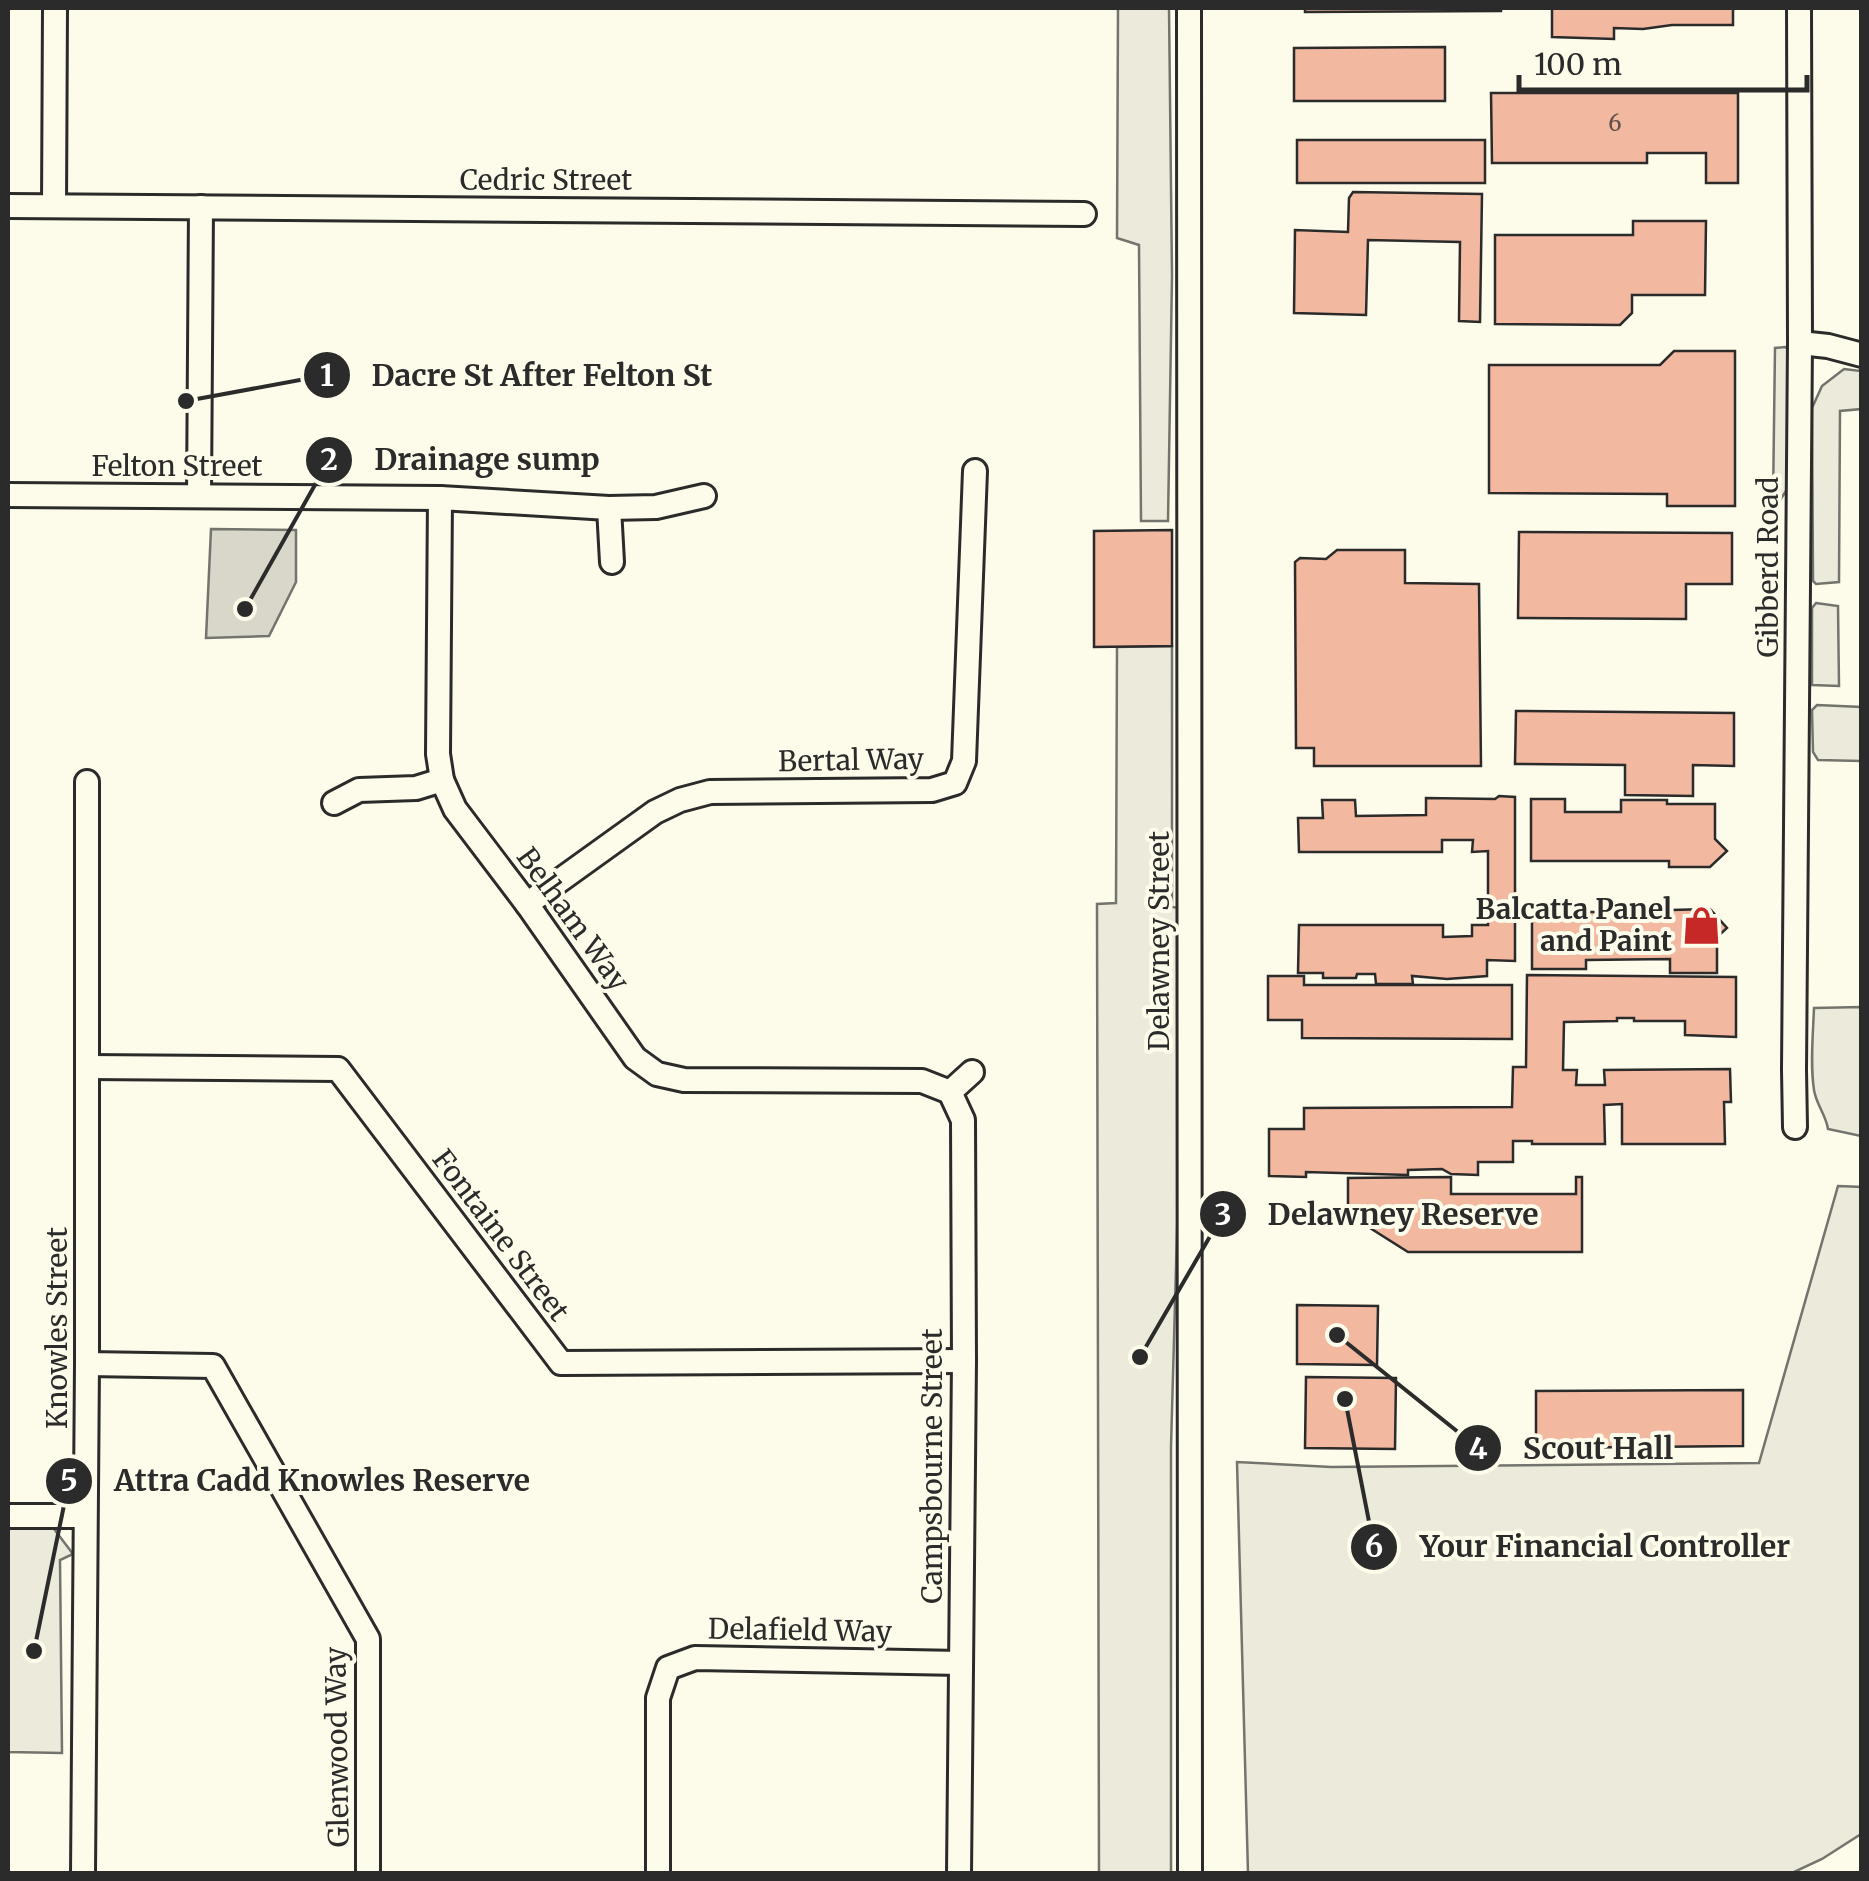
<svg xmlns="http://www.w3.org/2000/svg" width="1869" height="1881" viewBox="0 0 1869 1881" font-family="Merriweather,serif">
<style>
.green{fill:#ecebdb;stroke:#74746e;stroke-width:2.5}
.water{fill:#d8d7c9;stroke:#74746e;stroke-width:2.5}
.building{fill:#f2b8a0;stroke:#2b2b2b;stroke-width:2.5}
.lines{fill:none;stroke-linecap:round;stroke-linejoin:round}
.minor-casing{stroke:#2b2b2b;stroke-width:28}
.minor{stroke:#fdfbea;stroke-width:22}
.labels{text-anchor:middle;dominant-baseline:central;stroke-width:8;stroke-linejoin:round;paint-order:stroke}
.number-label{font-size:22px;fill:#5d4e48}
.street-label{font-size:28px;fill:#2b2b2b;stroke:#fdfbea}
.poi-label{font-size:28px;font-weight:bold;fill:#2b2b2b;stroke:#fdfbea;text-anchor:end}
.leader{fill:none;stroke:#2b2b2b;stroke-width:4}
.callout-dot{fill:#2b2b2b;stroke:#fdfbea;stroke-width:4}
.mark-label{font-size:30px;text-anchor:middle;font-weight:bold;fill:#fff}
.callout-label{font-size:30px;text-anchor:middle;font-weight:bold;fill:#2b2b2b;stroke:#fdfbea;stroke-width:8;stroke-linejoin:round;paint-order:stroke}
</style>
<rect width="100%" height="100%" fill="#fdfbea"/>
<!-- green -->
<g class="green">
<polygon points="1118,8 1169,8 1172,276 1168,521 1141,521 1139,245 1117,238"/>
<polygon points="1785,347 1792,352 1790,485 1780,500 1773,501 1775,348"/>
<polygon points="1844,369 1861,371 1861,409 1840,411 1839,582 1816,584 1813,581 1812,408 1822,386"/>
<polygon points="1816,603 1838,606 1839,686 1812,685 1812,608"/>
<polygon points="1172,646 1172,907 1186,909 1171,1447 1171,1873 1099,1873 1097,904 1116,903 1117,647"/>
<polygon points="1817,705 1861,707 1861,761 1818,760 1813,752 1812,710"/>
<path d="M1861,1007v129l-33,-7c-2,-14 -12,-25 -14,-39 -4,-26 -1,-55 0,-82z"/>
<polygon points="1838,1186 1862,1187 1861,1834 1822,1859 1792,1873 1248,1873 1237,1462 1331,1467 1759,1463"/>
<polygon points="51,1525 73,1554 60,1560 62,1753 8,1752 8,1526"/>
</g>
<!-- water -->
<polygon class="water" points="211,529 296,530 296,582 269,636 206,638"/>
<!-- building -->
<g class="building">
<polygon points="1305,8 1501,8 1501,11 1305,12"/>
<polygon points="1552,8 1733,8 1733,25 1672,25 1643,29 1614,28 1614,39 1552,37"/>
<polygon points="1445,47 1445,101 1294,101 1294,48"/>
<polygon points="1491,93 1738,93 1738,183 1706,183 1706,153 1647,153 1647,163 1492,163"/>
<rect x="1297" y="140" width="188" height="43"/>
<polygon points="1353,192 1482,194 1480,322 1459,321 1460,242 1368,240 1366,315 1294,313 1295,230 1348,232 1349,198"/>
<polygon points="1633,221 1706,221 1705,295 1632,295 1632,313 1620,325 1495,324 1495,235 1633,235"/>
<polygon points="1674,351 1735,351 1735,506 1667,506 1667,494 1489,493 1489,365 1660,365"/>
<polygon points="1172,530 1172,646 1094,647 1094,531"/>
<polygon points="1519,532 1732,533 1732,584 1686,584 1686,619 1518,618"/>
<polygon points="1337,550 1405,550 1405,583 1479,584 1481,766 1314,766 1314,748 1296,748 1295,562 1300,558 1326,559"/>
<polygon points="1516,711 1734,713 1734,766 1693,765 1693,796 1625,795 1625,765 1515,764"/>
<polygon points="1499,796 1515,797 1515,961 1487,960 1487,976 1447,979 1412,976 1413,984 1376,984 1375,974 1357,974 1356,978 1323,978 1323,973 1298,973 1299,925 1443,925 1443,937 1472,936 1472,925 1488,925 1488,851 1472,852 1473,840 1442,840 1442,852 1299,852 1298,818 1323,818 1322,800 1355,800 1356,816 1426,815 1426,798 1495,799"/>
<polygon points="1531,799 1565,799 1565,812 1621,812 1621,800 1667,800 1667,804 1715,804 1715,839 1727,851 1710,867 1669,867 1669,861 1531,861"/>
<polygon points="1710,909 1727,928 1717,937 1717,973 1670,973 1670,959 1586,960 1586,969 1532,969 1532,912 1669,912 1671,910"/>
<polygon points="1527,975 1736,977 1736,1037 1685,1035 1685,1021 1634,1021 1634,1018 1617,1018 1617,1021 1564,1022 1563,1070 1577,1070 1576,1085 1605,1085 1604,1070 1730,1069 1731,1102 1724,1102 1725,1144 1622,1144 1622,1104 1604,1105 1605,1144 1532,1144 1532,1141 1513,1141 1513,1162 1478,1162 1478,1175 1451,1174 1442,1169 1408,1170 1408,1175 1306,1172 1306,1177 1269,1176 1269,1129 1304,1129 1304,1108 1512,1107 1513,1067 1526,1067"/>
<polygon points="1268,976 1304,976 1304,985 1512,985 1512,1039 1302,1038 1302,1020 1268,1020"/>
<polygon points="1451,1177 1451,1194 1576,1194 1576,1177 1582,1177 1582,1252 1408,1252 1348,1214 1348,1178"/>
<polygon points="1297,1305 1378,1306 1377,1365 1297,1364"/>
<polygon points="1306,1377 1396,1378 1395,1449 1305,1448"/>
<polygon points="1743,1390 1743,1446 1536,1448 1536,1391"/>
</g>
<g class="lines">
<defs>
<g id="minor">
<polyline points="1189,8 1190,1874"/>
<polyline points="8,206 1084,214"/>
<polyline points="54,206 55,8"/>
<polyline points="1800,343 1828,346 1862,355"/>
<polyline points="8,495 440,498 609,508 656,507 704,496"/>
<polyline points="199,496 201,207"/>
<polyline points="440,498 438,754 442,780 455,809 527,904 635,1058 657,1074 684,1080 922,1081 950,1092"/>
<polyline points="609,508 612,562"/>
<polyline points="334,803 359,790 416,788 442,780"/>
<polyline points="527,904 655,812 680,800 710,792 932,790 955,783 964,761 975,471"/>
<polyline points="87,1067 338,1069 561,1363 964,1361"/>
<polyline points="1795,1127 1794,1070 1800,343 1799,8"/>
<polyline points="87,1364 213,1366 368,1639 368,1874"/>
<polyline points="8,1516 85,1516"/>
<polyline points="83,1874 87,1364 87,782"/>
<polyline points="658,1874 658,1698 668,1668 695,1658 961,1663"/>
<polyline points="959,1874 964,1361 963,1120 950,1092 972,1072"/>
</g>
</defs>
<!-- minor casing -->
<use href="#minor" class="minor-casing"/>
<!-- minor -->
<use href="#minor" class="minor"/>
</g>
<!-- icons -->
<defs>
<symbol id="shop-bare" viewBox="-9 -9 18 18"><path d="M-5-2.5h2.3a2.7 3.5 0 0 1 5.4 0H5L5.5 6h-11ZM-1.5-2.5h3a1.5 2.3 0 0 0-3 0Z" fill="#c62828" stroke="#fdfbea" stroke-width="2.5" paint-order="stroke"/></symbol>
</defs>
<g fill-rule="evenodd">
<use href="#shop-bare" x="1674" y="898" width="55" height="55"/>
</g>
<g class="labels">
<!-- number labels -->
<g class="number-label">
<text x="1615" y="123">6</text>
</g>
<!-- street labels -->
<g class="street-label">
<text x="546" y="180">Cedric Street</text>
<text x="177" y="466">Felton Street</text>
<text transform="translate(1768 567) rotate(-90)">Gibberd Road</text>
<text transform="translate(851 760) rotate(-1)">Bertal Way</text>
<text transform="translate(573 919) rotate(54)">Belham Way</text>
<text transform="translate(1159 941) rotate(-90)">Delawney Street</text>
<text transform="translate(501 1235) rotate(53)">Fontaine Street</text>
<text transform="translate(57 1328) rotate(-90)">Knowles Street</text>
<text transform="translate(932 1466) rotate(-90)">Campsbourne Street</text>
<text transform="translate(800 1630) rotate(1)">Delafield Way</text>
<text transform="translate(337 1747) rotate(-91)">Glenwood Way</text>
</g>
<!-- poi labels -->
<g class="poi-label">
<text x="1672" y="909">Balcatta Panel<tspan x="1672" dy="32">and Paint</tspan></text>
</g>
</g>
<!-- callouts -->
<path class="leader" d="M186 401L327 375M245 609L329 460M1140 1357L1223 1214M1337 1335L1478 1448M34 1651L69 1481M1345 1399L1374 1547"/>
<g class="callout-dot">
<circle cx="186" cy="401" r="10"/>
<circle cx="245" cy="609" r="10"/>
<circle cx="1140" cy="1357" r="10"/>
<circle cx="1337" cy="1335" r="10"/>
<circle cx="34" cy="1651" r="10"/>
<circle cx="1345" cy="1399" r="10"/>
<circle cx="327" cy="375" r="25"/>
<circle cx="329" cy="460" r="25"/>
<circle cx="1223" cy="1214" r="25"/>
<circle cx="1478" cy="1448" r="25"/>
<circle cx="69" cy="1481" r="25"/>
<circle cx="1374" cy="1547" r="25"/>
</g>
<g class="mark-label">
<text x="327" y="386">1</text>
<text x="329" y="470">2</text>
<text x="1223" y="1225">3</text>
<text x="1478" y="1459">4</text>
<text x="69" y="1491">5</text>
<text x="1374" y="1557">6</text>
</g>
<g class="callout-label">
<text x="542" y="386">Dacre St After Felton St</text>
<text x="487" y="470">Drainage sump</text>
<text x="1403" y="1225">Delawney Reserve</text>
<text x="1598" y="1459">Scout Hall</text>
<text x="322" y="1491">Attra Cadd Knowles Reserve</text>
<text x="1605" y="1557">Your Financial Controller</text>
</g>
<!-- border -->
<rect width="1869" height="1881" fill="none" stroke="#2b2b2b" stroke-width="20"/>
<!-- scale -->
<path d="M1519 75v15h288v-15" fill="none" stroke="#2b2b2b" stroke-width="5"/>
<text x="1534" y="75" font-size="30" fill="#2b2b2b" stroke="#fdfbea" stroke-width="8" paint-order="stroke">100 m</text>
</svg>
